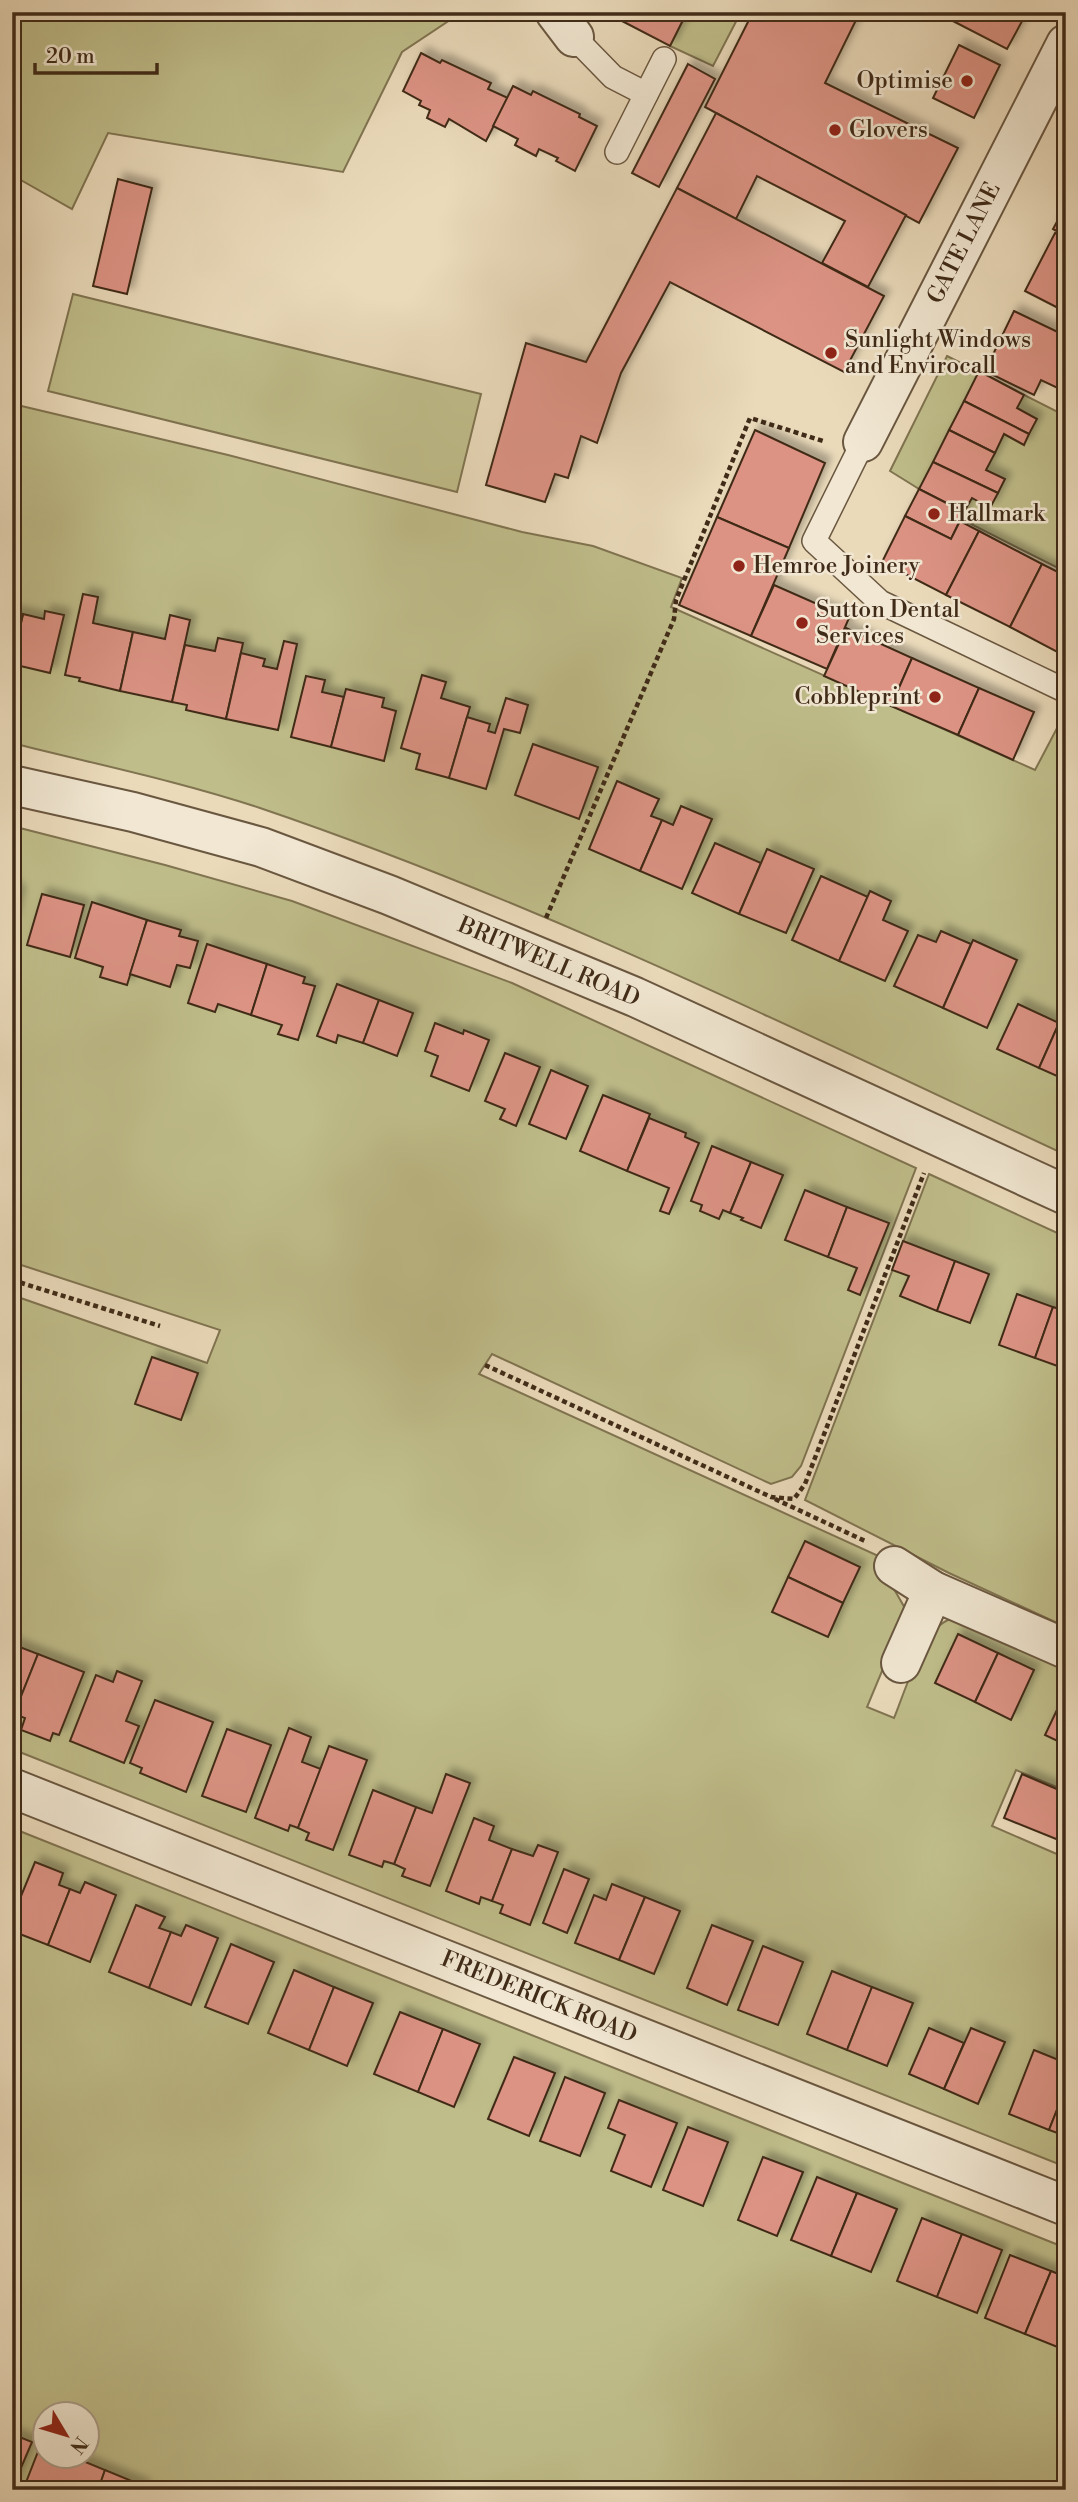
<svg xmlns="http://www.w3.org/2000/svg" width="1078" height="2502" viewBox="0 0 1078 2502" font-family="'Libre Bodoni',serif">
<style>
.green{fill:#bfbd8a;stroke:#807451;stroke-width:2;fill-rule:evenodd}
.building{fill:#dc9384;stroke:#402b18;stroke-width:2;filter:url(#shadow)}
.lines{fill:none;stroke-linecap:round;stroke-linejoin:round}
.lane-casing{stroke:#6a5740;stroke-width:26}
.street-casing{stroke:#6a5740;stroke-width:42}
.path{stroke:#402b18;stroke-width:4.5;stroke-dasharray:5 3.5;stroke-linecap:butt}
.lane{stroke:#f1e7d2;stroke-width:23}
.street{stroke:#f1e7d2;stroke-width:38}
.poi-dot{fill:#8f2418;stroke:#f1e7d2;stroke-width:2.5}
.labels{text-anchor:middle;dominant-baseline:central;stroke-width:5;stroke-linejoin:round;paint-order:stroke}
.poi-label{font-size:23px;fill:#402b18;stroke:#f1e7d2;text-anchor:start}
.street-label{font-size:23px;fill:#402b18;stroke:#f1e7d2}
</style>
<defs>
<filter id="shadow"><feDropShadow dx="6" dy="-6" stdDeviation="3.5" flood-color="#0004"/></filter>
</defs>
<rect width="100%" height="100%" fill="#eadaba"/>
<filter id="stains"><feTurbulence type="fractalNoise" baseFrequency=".00286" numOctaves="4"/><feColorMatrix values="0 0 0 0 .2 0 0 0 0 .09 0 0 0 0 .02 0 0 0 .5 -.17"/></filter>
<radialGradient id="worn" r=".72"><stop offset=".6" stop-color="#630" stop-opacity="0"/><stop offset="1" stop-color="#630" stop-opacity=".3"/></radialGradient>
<!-- green -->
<g class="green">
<polygon points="12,12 462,12 402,52 343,172 108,133 72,209 12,175"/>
<polygon points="687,12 741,12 713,66 670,46"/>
<polygon points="73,294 481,394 457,492 48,391"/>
<polygon points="947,356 1066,416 1066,572 961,519 964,512 919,489 890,471"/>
<path d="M13,404l215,51 294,77 71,14 89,32 -11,29 364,163 31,-59v444c-265,-123 -529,-253 -806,-347 -81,-27 -165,-44 -248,-65z"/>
<path d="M12,826l153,39 127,36 220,82 404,185 -115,298 -9,11 -21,7 -279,-130 -13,20 406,185 9,30 12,21 -1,6 -38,91 27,11c10,-24 29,-88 54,-98 4,-1 8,-1 12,-2l106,47v126l-50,-21 -24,56 74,32v309l-1054,-418v-454l195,68 13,-33 -208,-68z"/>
<polygon points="929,1174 1066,1237 1066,1627 949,1573 805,1500"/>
<path d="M12,1828l1054,420v242h-1054zM46,2414h42v42h-42z"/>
</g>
<!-- building -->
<g class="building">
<polygon points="627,12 687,12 670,46 622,21"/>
<polygon points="753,12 860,12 825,83 958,148 919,223 705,107"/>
<polygon points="956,12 1027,12 1007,49 951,20"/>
<polygon points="959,45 1000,65 974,118 933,98"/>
<polygon points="421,53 440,63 442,60 491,83 488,89 508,98 486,141 449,119 445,127 427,118 430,110 419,105 421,101 403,91"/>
<polygon points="688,64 715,79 659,187 632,173"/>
<polygon points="513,86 531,95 533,91 580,114 579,117 597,126 575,171 556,161 558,158 539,149 536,156 515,145 518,139 493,126"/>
<polygon points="716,113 906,215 868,287 822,263 845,221 757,176 736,219 677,188"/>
<polygon points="118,179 152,188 127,294 93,286"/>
<polygon points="677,188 884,296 844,372 670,282 621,373 597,443 581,436 568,478 555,474 545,502 486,485 526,343 586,362"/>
<polygon points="1066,205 1066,236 1053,229"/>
<polygon points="1055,233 1066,239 1066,312 1025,291"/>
<polygon points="1014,311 1066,336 1066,387 1064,391 1041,380 1034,395 985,371"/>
<polygon points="979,371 1024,395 1017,408 1037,419 1029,434 964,401"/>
<polygon points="964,401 1029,434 1024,445 1004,434 995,453 949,430"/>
<polygon points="755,430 825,463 789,548 717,517"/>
<polygon points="949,430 995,453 986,470 1005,479 998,493 933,462"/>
<polygon points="933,462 998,493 990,508 972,498 964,512 919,489"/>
<polygon points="919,489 964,512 951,539 905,516"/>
<polygon points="905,516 951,539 960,521 979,531 946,595 882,562"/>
<polygon points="717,517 789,548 751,636 679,605"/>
<polygon points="979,531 1042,564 1010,627 946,595"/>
<polygon points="1042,564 1066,576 1066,649 1063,655 1010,627"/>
<polygon points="774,585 849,618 827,669 751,636"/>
<polygon points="83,594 98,597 93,623 133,632 120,691 79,681 80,678 65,675"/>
<polygon points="45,611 64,615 50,673 12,664 23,614 44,619"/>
<polygon points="12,612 23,614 12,659"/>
<polygon points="170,615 190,620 172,702 120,691 133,632 165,639"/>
<polygon points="846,628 912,658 891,706 824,676"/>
<polygon points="218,638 243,643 226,719 186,710 187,705 172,702 185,645 215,651"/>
<polygon points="284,641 297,644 278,730 226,719 241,653 265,659 263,666 277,669"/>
<polygon points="912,658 979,688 958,735 891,706"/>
<polygon points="422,675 446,682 441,698 470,707 449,778 416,769 420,754 401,748"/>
<polygon points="306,676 325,680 322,692 344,697 331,747 291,737"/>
<polygon points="979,688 1034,712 1013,760 958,735"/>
<polygon points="346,689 384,698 382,707 396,711 384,761 331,747"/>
<polygon points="506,698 528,705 520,733 504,729 486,789 449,778 467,717 490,724 488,731 495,733"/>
<polygon points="533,744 598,767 579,819 515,795"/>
<polygon points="617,781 659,799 651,816 662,820 640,871 589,849"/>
<polygon points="681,806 712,819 682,889 640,871 662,820 673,825"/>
<polygon points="715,843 761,863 739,914 692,893"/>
<polygon points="767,849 814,869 786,933 739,914"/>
<polygon points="821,876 868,897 839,961 792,940"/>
<polygon points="12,886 14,886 13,891 19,892 12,923"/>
<polygon points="870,891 891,901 883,920 908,931 885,981 839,961"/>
<polygon points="42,894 84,905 70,957 27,945"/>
<polygon points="92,902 147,920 127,985 100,977 103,967 75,958"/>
<polygon points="147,920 181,930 179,936 198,941 190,968 177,965 170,987 130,974"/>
<polygon points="941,931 971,944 943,1008 894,986 918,935 936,942"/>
<polygon points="973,940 1017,960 987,1028 943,1008"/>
<polygon points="207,944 267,964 251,1015 218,1004 215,1012 188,1003"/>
<polygon points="267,964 305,977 303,983 315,986 298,1040 278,1034 282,1025 251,1015"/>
<polygon points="337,984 379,1000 363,1043 338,1035 336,1043 317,1036"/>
<polygon points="379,1000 413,1013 397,1056 363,1043"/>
<polygon points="1018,1004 1059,1023 1039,1068 997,1049"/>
<polygon points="435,1023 463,1034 464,1030 489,1040 469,1091 431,1076 438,1056 425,1051"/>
<polygon points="1059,1023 1066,1026 1066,1080 1039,1068"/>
<polygon points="505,1053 540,1067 516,1126 500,1119 505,1109 485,1101"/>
<polygon points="551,1070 588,1086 566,1139 529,1124"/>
<polygon points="603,1095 650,1114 627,1171 580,1151"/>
<polygon points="649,1118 686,1133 685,1137 699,1143 669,1214 660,1211 669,1188 627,1171"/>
<polygon points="712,1146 751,1162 730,1213 723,1210 719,1219 700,1211 702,1205 691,1201"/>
<polygon points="751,1162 783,1175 761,1228 741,1220 743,1218 730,1213"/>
<polygon points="805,1190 847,1207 828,1257 785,1240"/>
<polygon points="847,1207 889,1223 860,1295 848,1290 857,1268 828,1257"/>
<polygon points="903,1241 955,1261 937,1311 900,1296 909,1276 892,1270"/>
<polygon points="955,1261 989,1274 970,1323 937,1311"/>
<polygon points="1017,1294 1053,1307 1035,1358 999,1345"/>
<polygon points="1053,1307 1066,1311 1066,1369 1035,1358"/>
<polygon points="152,1357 198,1373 181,1420 135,1404"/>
<polygon points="805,1541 860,1567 843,1603 788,1577"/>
<polygon points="788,1577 843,1603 828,1637 772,1612"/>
<polygon points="958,1634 998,1653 975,1702 935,1683"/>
<polygon points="12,1644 38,1654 14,1714 12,1713"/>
<polygon points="998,1653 1034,1670 1011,1720 975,1702"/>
<polygon points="38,1654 84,1672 59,1735 53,1733 50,1741 21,1730 25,1718 14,1714"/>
<polygon points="117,1671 142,1681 126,1721 139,1726 124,1763 70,1741 96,1675 113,1682"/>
<polygon points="1066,1691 1066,1745 1045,1735"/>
<polygon points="155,1700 213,1722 186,1792 140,1773 142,1768 130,1763"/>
<polygon points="289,1728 311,1737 302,1762 321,1769 298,1828 290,1825 288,1831 255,1818"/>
<polygon points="227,1729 271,1745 246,1812 202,1796"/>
<polygon points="329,1746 367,1760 333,1850 306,1840 309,1833 298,1828"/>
<polygon points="446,1774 470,1783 430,1886 402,1876 405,1869 394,1864 416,1807 432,1813"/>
<polygon points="1022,1774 1066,1793 1066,1843 1004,1818"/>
<polygon points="373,1790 416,1807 394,1864 384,1861 382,1867 349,1855"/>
<polygon points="474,1818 494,1826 489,1840 512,1849 492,1901 481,1897 479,1904 446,1891"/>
<polygon points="538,1845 558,1852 530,1925 500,1913 503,1905 492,1901 512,1849 533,1856"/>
<polygon points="35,1862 63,1873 59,1885 70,1889 48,1945 12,1931 12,1918"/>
<polygon points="564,1869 589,1879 567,1933 543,1923"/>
<polygon points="85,1882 116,1895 90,1962 48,1945 70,1889 80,1893"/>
<polygon points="612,1884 645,1897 619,1960 575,1943 594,1895 606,1900"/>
<polygon points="645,1897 680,1911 654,1974 619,1960"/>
<polygon points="136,1905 165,1917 159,1928 171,1932 149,1988 109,1972"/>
<polygon points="186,1925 218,1938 191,2005 149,1988 171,1932 181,1936"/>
<polygon points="712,1925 753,1941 727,2005 687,1988"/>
<polygon points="231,1944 274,1962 248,2024 205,2007"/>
<polygon points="763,1946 803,1962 778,2025 738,2010"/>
<polygon points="294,1970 334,1987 309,2050 268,2033"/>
<polygon points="832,1971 872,1987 847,2050 807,2034"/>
<polygon points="334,1987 373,2003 347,2066 309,2050"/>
<polygon points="872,1987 913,2003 887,2066 847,2050"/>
<polygon points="400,2012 443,2029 418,2092 374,2074"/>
<polygon points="929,2028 964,2043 944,2089 909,2074"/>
<polygon points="971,2028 1005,2042 978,2104 944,2089"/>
<polygon points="443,2029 480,2044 454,2107 418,2092"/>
<polygon points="1034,2050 1066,2063 1066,2087 1049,2130 1009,2114"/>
<polygon points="514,2057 555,2073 529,2136 488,2119"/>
<polygon points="565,2077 605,2093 580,2156 540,2141"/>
<polygon points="1066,2087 1066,2136 1049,2130"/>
<polygon points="619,2100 677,2123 651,2187 611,2171 625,2135 608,2128"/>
<polygon points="688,2127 728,2142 703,2206 663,2190"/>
<polygon points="763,2157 803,2172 777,2236 738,2220"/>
<polygon points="817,2177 857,2193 831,2256 791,2240"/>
<polygon points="857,2193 897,2209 871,2272 831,2256"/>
<polygon points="922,2218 962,2234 937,2297 897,2281"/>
<polygon points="962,2234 1002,2250 977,2313 937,2297"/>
<polygon points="1010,2255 1051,2271 1025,2334 985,2318"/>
<polygon points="1051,2271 1066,2277 1065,2350 1025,2334"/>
<polygon points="12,2434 32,2442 12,2489"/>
<polygon points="41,2444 46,2446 46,2456 71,2456 105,2470 98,2490 23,2490"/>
<polygon points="105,2470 144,2486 143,2490 98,2490"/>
</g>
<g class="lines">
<defs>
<g id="lane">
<polyline points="574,37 613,77 646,94"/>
<polyline points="617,152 664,59"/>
<polyline points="863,442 814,541 880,602 1066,691"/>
</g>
<g id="street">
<polyline points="555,12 574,37"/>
<polyline points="863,442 1066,44"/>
<polyline points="12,785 133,812 261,847 389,895 635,997 1066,1195"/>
<polyline points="894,1566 933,1591 1066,1649"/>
<polyline points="901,1663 933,1591"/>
<polyline points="12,1788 1066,2206"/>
</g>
</defs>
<!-- lane casing -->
<use href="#lane" class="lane-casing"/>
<!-- street casing -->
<use href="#street" class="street-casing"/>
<!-- path -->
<g class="path">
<polyline points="546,918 674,619 676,600 750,418 823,441"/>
<polyline points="12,1280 160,1326"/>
<polyline points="485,1365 771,1497 794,1499 805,1484 924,1173"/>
<polyline points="775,1499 865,1541"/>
</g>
<!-- lane -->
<use href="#lane" class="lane"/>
<!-- street -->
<use href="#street" class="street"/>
</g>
<!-- markers -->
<g class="poi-dot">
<circle cx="967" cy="81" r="7"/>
<circle cx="835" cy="130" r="7"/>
<circle cx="831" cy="353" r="7"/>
<circle cx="934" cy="514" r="7"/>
<circle cx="739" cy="566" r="7"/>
<circle cx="802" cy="623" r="7"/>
<circle cx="935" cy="697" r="7"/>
</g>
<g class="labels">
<!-- poi labels -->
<g class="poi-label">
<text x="953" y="81" text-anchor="end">Optimise</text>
<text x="849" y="130">Glovers</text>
<text x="845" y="340">Sunlight Windows<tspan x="845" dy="26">and Envirocall</tspan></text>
<text x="948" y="514">Hallmark</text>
<text x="753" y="566">Hemroe Joinery</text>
<text x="816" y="610">Sutton Dental<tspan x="816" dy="26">Services</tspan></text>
<text x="921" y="697" text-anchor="end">Cobbleprint</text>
</g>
<!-- street labels -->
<g class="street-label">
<text transform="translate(964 243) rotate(-63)">GATE LANE</text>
<text transform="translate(549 962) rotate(23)">BRITWELL ROAD</text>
<text transform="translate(539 1997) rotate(22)">FREDERICK ROAD</text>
</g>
</g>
<!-- margin -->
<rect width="1078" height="2502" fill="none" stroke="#eadaba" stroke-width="42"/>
<rect x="14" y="14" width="1050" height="2474" fill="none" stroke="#402b18" stroke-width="3.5"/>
<rect x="21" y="21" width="1036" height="2460" fill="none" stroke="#402b18" stroke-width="2"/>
<!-- north arrow -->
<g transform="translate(66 2435) rotate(128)"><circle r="33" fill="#f1e7d2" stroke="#aa9c88" stroke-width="2"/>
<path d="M0-5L12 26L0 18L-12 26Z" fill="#8f2418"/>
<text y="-10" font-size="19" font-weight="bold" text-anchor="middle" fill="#402b18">N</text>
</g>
<!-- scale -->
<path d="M35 63v10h122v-10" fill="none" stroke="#402b18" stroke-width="3.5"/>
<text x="46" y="63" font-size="21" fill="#402b18" stroke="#f1e7d2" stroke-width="5" paint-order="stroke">20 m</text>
<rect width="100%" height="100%" filter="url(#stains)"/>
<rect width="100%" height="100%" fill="url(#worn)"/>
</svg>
